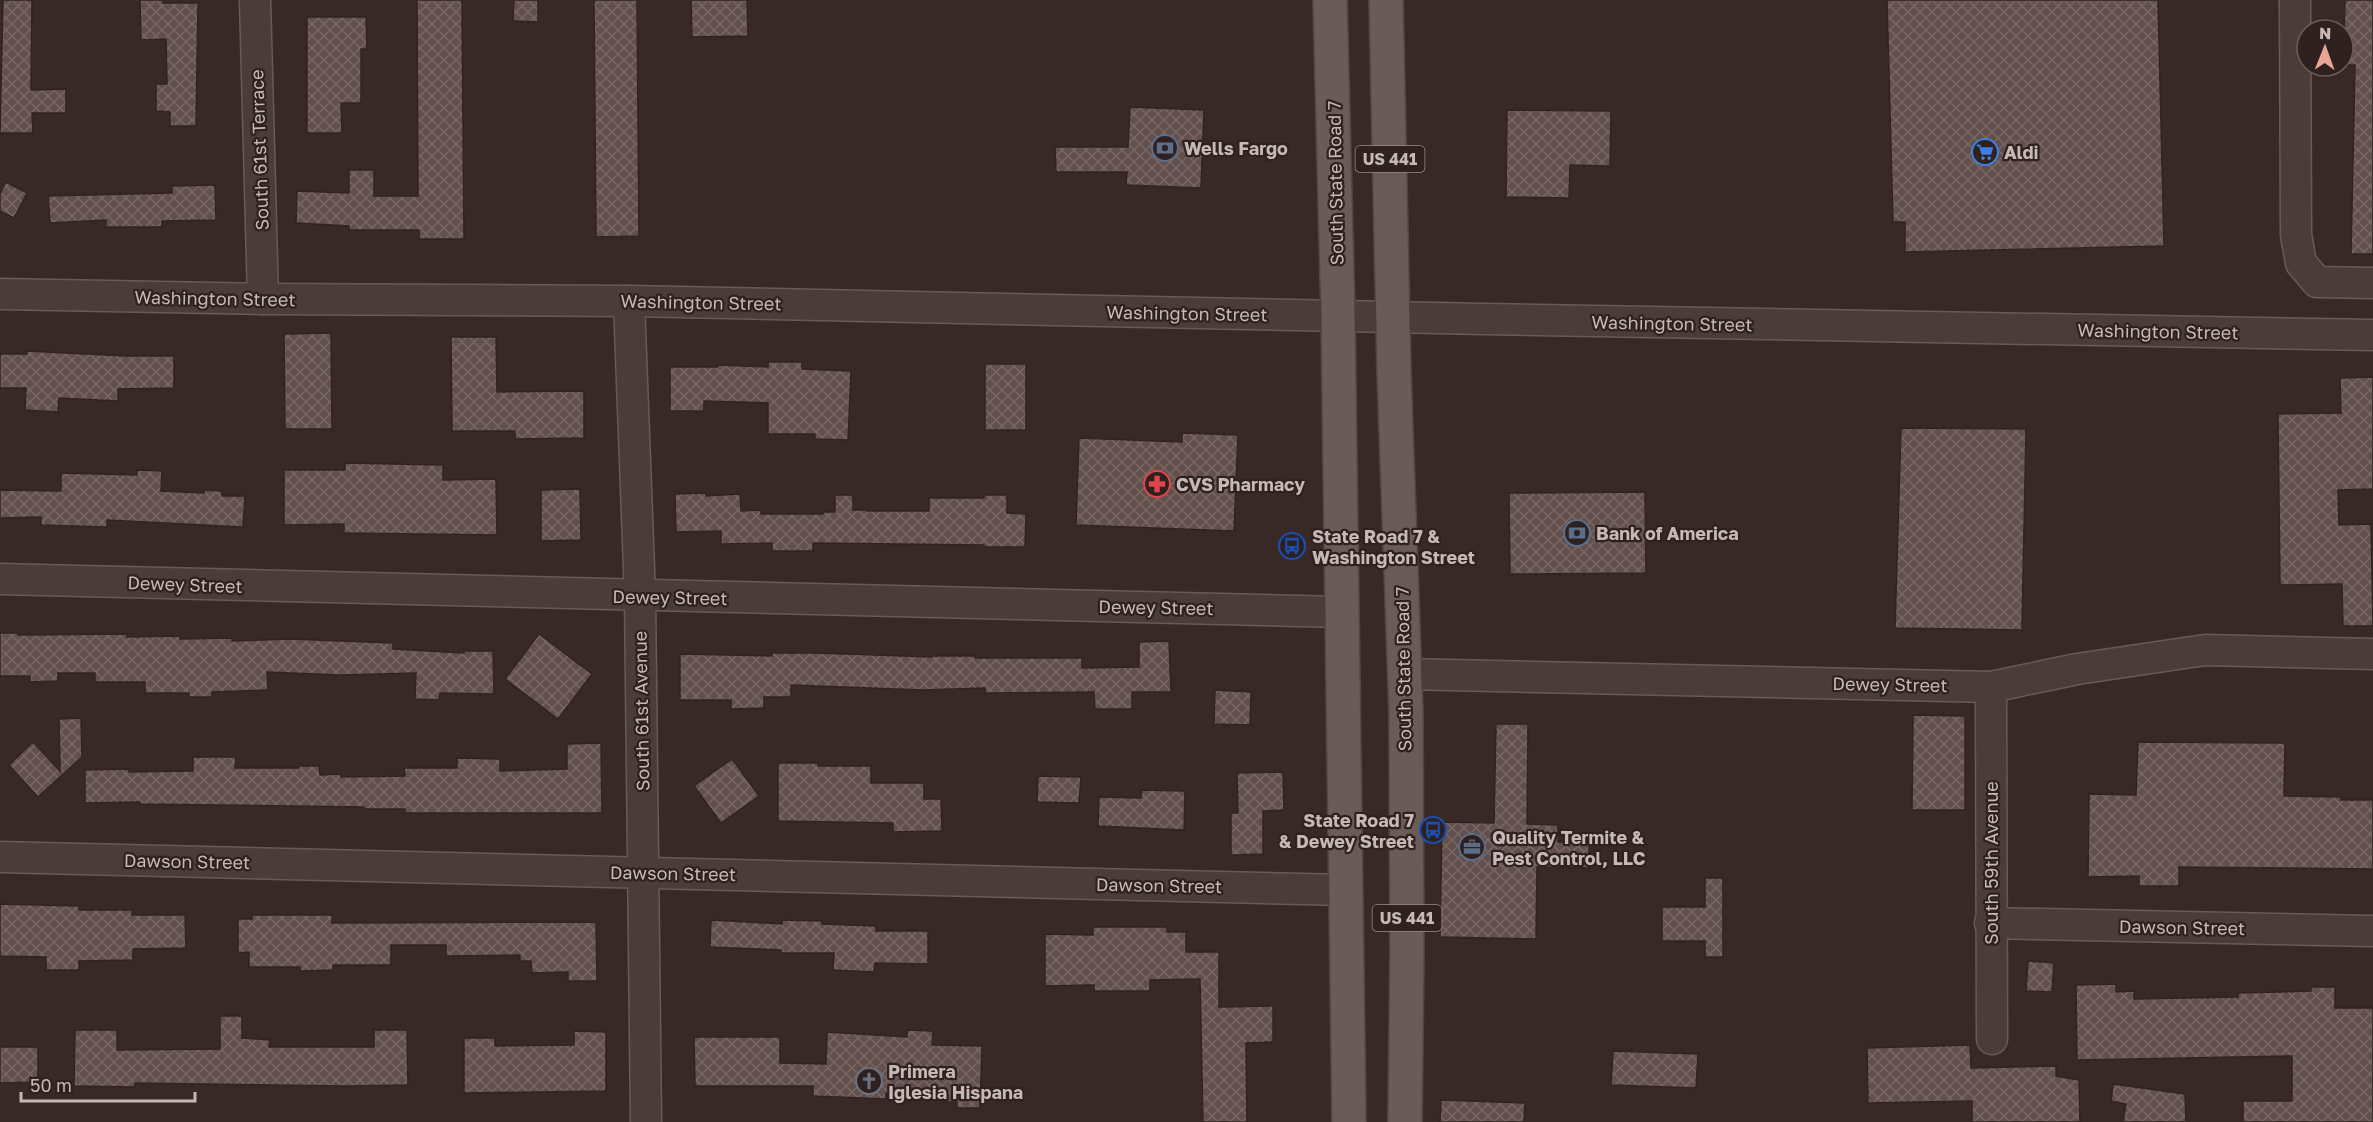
<svg xmlns="http://www.w3.org/2000/svg" width="2373" height="1122" viewBox="0 0 2373 1122" font-family="'Golos Text',sans-serif">
<style>
.building{fill:url(#building-cross-hatch);stroke:#312321;stroke-width:1.5}
.lines{fill:none;stroke-linecap:round;stroke-linejoin:round}
.minor-casing{stroke:#685a58;stroke-width:33}
.major-casing{stroke:#534543;stroke-width:36}
.minor{stroke:#4a3c3a;stroke-width:30}
.major{stroke:#6a5b58;stroke-width:33}
.labels{text-anchor:middle;dominant-baseline:central;stroke-width:4.5;stroke-linejoin:round;paint-order:stroke}
.shield{fill:#2f211f;stroke:#988b88;stroke-width:1.5}
.shield-label{font-size:16px;font-weight:bold;fill:#c5b8b5}
.poi-label{font-size:18px;font-weight:bold;fill:#c5b8b5;stroke:#2f211f;text-anchor:start}
.street-label{font-size:18px;fill:#c5b8b5;stroke:#2f211f}
</style>
<defs>
<pattern id="building-cross-hatch" width="8" height="8" patternUnits="userSpaceOnUse" patternTransform="scale(1.5)"><rect width="8" height="8" fill="#63504d"/><path d="M0 0l8 8M0 8l8-8" fill="none" stroke="#786764"/></pattern>
</defs>
<rect width="100%" height="100%" fill="#392926"/>
<!-- building -->
<g class="building">
<polygon points="3,0 32,0 31,90 66,89 66,113 32,113 33,133 0,133"/>
<polygon points="140,0 163,0 163,3 198,3 196,126 170,126 170,112 156,111 156,84 167,84 166,39 141,40"/>
<polygon points="417,0 462,0 464,239 419,239 419,230 349,230 349,226 296,223 297,191 349,193 349,170 374,170 374,196 418,196"/>
<polygon points="514,0 538,0 538,22 513,21"/>
<polygon points="594,0 637,0 639,236 596,237"/>
<polygon points="691,0 747,0 748,36 692,37"/>
<polygon points="1887,0 2158,0 2164,246 1905,252 1905,222 1893,222"/>
<polygon points="2345,0 2373,0 2373,254 2351,254 2355,65 2343,65"/>
<polygon points="307,17 366,17 367,49 361,49 361,103 341,103 342,133 307,133"/>
<polygon points="1130,107 1204,110 1201,188 1126,185 1127,172 1056,172 1055,147 1128,147"/>
<polygon points="1507,110 1611,111 1610,166 1570,165 1569,198 1506,197"/>
<polygon points="6,182 27,193 14,218 0,211 0,194"/>
<polygon points="215,185 216,220 162,221 162,227 106,227 106,220 50,223 48,196 172,193 172,186"/>
<polygon points="331,333 332,429 285,429 284,334"/>
<polygon points="451,337 496,337 497,392 584,391 584,438 515,439 515,431 452,431"/>
<polygon points="27,351 126,356 174,356 174,388 118,389 118,401 59,398 58,412 25,410 26,388 0,388 0,354 27,354"/>
<polygon points="768,362 802,362 802,369 851,371 848,440 815,439 815,434 768,434 768,403 704,401 704,411 670,411 670,367 717,367 718,365 768,367"/>
<rect x="985" y="364" width="41" height="66"/>
<polygon points="2373,377 2373,489 2338,490 2339,525 2371,524 2373,626 2343,626 2342,584 2280,585 2278,414 2341,413 2340,378"/>
<polygon points="1901,428 2026,429 2022,630 1895,628"/>
<polygon points="1182,433 1238,435 1234,531 1076,525 1079,438 1182,442"/>
<polygon points="345,463 443,465 443,480 496,479 497,535 344,533 344,524 284,525 284,470 345,470"/>
<polygon points="137,470 162,471 161,491 204,493 204,490 222,491 222,496 245,496 243,527 107,520 107,527 41,525 41,517 0,518 0,490 61,491 61,473 137,475"/>
<polygon points="580,489 581,540 541,541 541,490"/>
<polygon points="1645,492 1646,573 1510,574 1509,493"/>
<polygon points="706,493 706,496 740,494 741,511 761,510 761,514 823,514 823,512 835,512 835,495 853,495 853,510 867,510 867,511 929,511 929,498 984,498 984,495 1007,495 1007,513 1026,514 1025,547 984,547 984,545 813,543 813,551 772,551 772,543 721,544 721,531 676,532 675,494"/>
<polygon points="0,633 18,633 18,635 127,634 127,637 180,636 180,639 232,638 232,641 290,639 393,643 393,649 464,653 464,651 493,651 494,694 440,693 439,700 415,699 416,673 340,675 267,672 268,690 212,692 212,697 189,697 189,693 145,693 145,682 95,682 95,673 58,673 58,681 30,682 30,676 0,676"/>
<polygon points="539,634 592,674 558,719 505,679"/>
<polygon points="1169,641 1171,692 1132,692 1132,709 1095,709 1094,692 985,693 985,688 922,690 791,685 791,697 764,697 764,708 731,709 731,700 680,700 680,654 772,656 772,653 817,653 932,657 932,656 975,656 975,658 1082,658 1082,668 1139,667 1139,642"/>
<polygon points="1215,690 1251,692 1250,725 1214,724"/>
<polygon points="1913,715 1965,716 1965,810 1912,810"/>
<polygon points="81,718 82,757 38,797 9,765 33,742 60,771 59,719"/>
<polygon points="1496,724 1528,724 1527,824 1558,825 1558,842 1589,843 1589,868 1537,867 1536,939 1440,937 1442,822 1494,823"/>
<polygon points="2138,742 2285,743 2284,796 2341,797 2341,800 2373,800 2373,869 2179,867 2179,886 2139,886 2139,876 2088,877 2089,794 2136,795"/>
<polygon points="601,743 602,813 405,813 405,809 364,809 364,807 140,804 140,802 85,803 85,770 129,769 129,772 193,771 193,757 236,757 235,768 299,768 299,766 319,766 320,775 341,774 341,777 405,776 404,768 457,768 457,758 500,759 500,771 567,769 567,744"/>
<polygon points="732,759 759,796 721,823 694,786"/>
<polygon points="778,763 818,763 818,766 871,766 871,783 924,783 924,799 941,799 942,831 893,832 893,823 778,821"/>
<polygon points="1283,772 1284,810 1263,811 1263,854 1231,855 1231,813 1238,813 1237,773"/>
<polygon points="1038,776 1081,777 1079,803 1037,802"/>
<polygon points="1142,790 1185,791 1184,830 1098,826 1099,797 1141,798"/>
<polygon points="1705,878 1723,878 1723,957 1705,957 1705,941 1662,941 1662,907 1705,907"/>
<polygon points="0,904 79,906 79,910 132,910 132,915 185,915 186,948 133,949 133,960 79,961 79,970 46,970 46,957 0,956"/>
<polygon points="252,915 332,915 332,923 596,922 597,981 568,981 568,972 532,973 531,961 520,961 520,955 446,956 446,945 391,945 391,965 333,965 333,970 300,971 300,967 249,967 249,952 238,953 238,919 252,919"/>
<polygon points="711,920 782,924 782,920 822,921 822,924 876,926 876,931 928,931 928,964 875,963 874,972 833,970 834,953 781,953 781,950 710,947"/>
<polygon points="1093,927 1167,927 1167,932 1186,932 1186,952 1219,952 1219,1007 1273,1006 1273,1042 1246,1043 1247,1122 1203,1122 1200,979 1150,980 1150,991 1094,991 1094,985 1045,986 1045,934 1093,935"/>
<polygon points="2028,961 2054,963 2052,992 2026,991"/>
<polygon points="2116,984 2116,992 2134,991 2134,999 2238,997 2238,993 2311,991 2311,987 2335,987 2335,1008 2373,1008 2373,1122 2243,1122 2243,1101 2292,1101 2292,1056 2077,1060 2076,985"/>
<polygon points="220,1016 242,1016 242,1038 270,1040 269,1047 374,1047 374,1030 407,1030 408,1085 346,1086 135,1083 135,1087 74,1086 75,1030 117,1030 117,1050 220,1049"/>
<polygon points="907,1030 933,1031 932,1045 982,1046 980,1108 957,1108 957,1102 946,1102 946,1095 886,1093 886,1099 813,1096 813,1086 695,1086 694,1037 780,1037 780,1063 826,1064 827,1032 907,1037"/>
<polygon points="574,1031 606,1032 606,1091 464,1093 464,1038 495,1038 495,1046 574,1045"/>
<polygon points="1970,1045 1971,1068 2056,1066 2056,1076 2079,1080 2080,1122 1972,1122 1972,1101 1868,1103 1867,1048"/>
<polygon points="0,1047 38,1047 38,1082 0,1083"/>
<polygon points="1613,1051 1698,1054 1696,1088 1611,1085"/>
<polygon points="2113,1084 2185,1094 2186,1122 2123,1122 2126,1104 2111,1101"/>
<polygon points="1441,1100 1525,1103 1524,1122 1440,1122"/>
</g>
<g class="lines">
<defs>
<g id="minor">
<polyline points="255,0 263,299"/>
<polyline points="2295,0 2296,235 2301,263 2317,282 2373,283"/>
<polyline points="0,294 263,299 629,301 1484,319 2373,335"/>
<polyline points="629,301 640,596 646,1122"/>
<polyline points="0,579 1341,612"/>
<polyline points="1404,674 1991,687 2077,669 2205,650 2373,654"/>
<polyline points="1991,687 1992,1039"/>
<polyline points="0,857 1345,890"/>
<polyline points="1990,923 2373,931"/>
</g>
<g id="major">
<polyline points="1330,0 1338,316 1349,1122"/>
<polyline points="1386,0 1394,372 1406,713 1407,953 1405,1122"/>
</g>
</defs>
<!-- minor casing -->
<use href="#minor" class="minor-casing"/>
<!-- major casing -->
<use href="#major" class="major-casing"/>
<!-- minor -->
<use href="#minor" class="minor"/>
<!-- major -->
<use href="#major" class="major"/>
</g>
<!-- icons -->
<defs>
<symbol id="bank-ring" viewBox="-11 -11 22 22"><circle r="9.5" fill="#2f211f" stroke="#5c6f8a" stroke-width="1.5"/><path d="M-6-4H6V4H-6ZM0-2.3a2.3 2.3 0 1 0 0 4.6a2.3 2.3 0 1 0 0-4.6Z" fill="#5c6f8a"/></symbol>
<symbol id="supermarket-ring" viewBox="-11 -11 22 22"><circle r="9.5" fill="#2f211f" stroke="#3f7fe0" stroke-width="1.5"/><path d="M-6-5.5h2.5l.6 2H6L4.5 2H-2.5L-4.4-4H-6ZM-1.5 3.2a1.3 1.3 0 1 0 .1 0ZM3 3.2a1.3 1.3 0 1 0 .1 0Z" fill="#3f7fe0"/></symbol>
<symbol id="pharmacy-ring" viewBox="-11 -11 22 22"><circle r="9.5" fill="#2f211f" stroke="#e0444e" stroke-width="1.5"/><path d="M-2-6h4v4h4v4h-4v4h-4v-4h-4v-4h4Z" fill="#e0444e"/></symbol>
<symbol id="bus-ring" viewBox="-11 -11 22 22"><circle r="9.5" fill="#2f211f" stroke="#1a4fb4" stroke-width="1.5"/><path d="M-5-6H5V4H4V6H2V4H-2V6H-4V4H-5ZM-3.5-4V0h7V-4ZM-3.5 1.2v1.5H-2V1.2ZM2 1.2v1.5H3.5V1.2Z" fill="#1a4fb4"/></symbol>
<symbol id="office-ring" viewBox="-11 -11 22 22"><circle r="9.5" fill="#2f211f" stroke="#5c6f8a" stroke-width="1.5"/><path d="M-6-3h4V-5.5h4V-3h4V5H-6ZM-1-4.5V-3h2v-1.5ZM-6 0V1H6V0Z" fill="#5c6f8a"/></symbol>
<symbol id="church-ring" viewBox="-11 -11 22 22"><circle r="9.5" fill="#2f211f" stroke="#6b7280" stroke-width="1.5"/><path d="M-1.2-6h2.4v3.5h3.3v2.4h-3.3V6h-2.4V-.1h-3.3v-2.4h3.3Z" fill="#6b7280"/></symbol>
</defs>
<g fill-rule="evenodd">
<use href="#bank-ring" x="1150" y="133" width="30" height="30"/>
<use href="#supermarket-ring" x="1970" y="137" width="30" height="30"/>
<use href="#pharmacy-ring" x="1142" y="469" width="30" height="30"/>
<use href="#bank-ring" x="1562" y="518" width="30" height="30"/>
<use href="#bus-ring" x="1277" y="531" width="30" height="30"/>
<use href="#bus-ring" x="1418" y="815" width="30" height="30"/>
<use href="#office-ring" x="1457" y="832" width="30" height="30"/>
<use href="#church-ring" x="854" y="1066" width="30" height="30"/>
</g>
<g class="labels">
<!-- shield labels -->
<g class="shield">
<rect x="1355.5" y="146" width="69" height="26" rx="4.5"/>
<rect x="1372.5" y="905" width="69" height="26" rx="4.5"/>
</g>
<g class="shield-label">
<text x="1390" y="159">US 441</text>
<text x="1407" y="918">US 441</text>
</g>
<!-- poi labels -->
<g class="poi-label">
<text x="1184" y="148">Wells Fargo</text>
<text x="2004" y="152">Aldi</text>
<text x="1176" y="484">CVS Pharmacy</text>
<text x="1596" y="533">Bank of America</text>
<text x="1312" y="536">State Road 7 &amp;<tspan x="1312" dy="21">Washington Street</tspan></text>
<text x="1414" y="820" text-anchor="end">State Road 7<tspan x="1414" dy="21">&amp; Dewey Street</tspan></text>
<text x="1492" y="837">Quality Termite &amp;<tspan x="1492" dy="21">Pest Control, LLC</tspan></text>
<text x="888" y="1071">Primera<tspan x="888" dy="21">Iglesia Hispana</tspan></text>
</g>
<!-- street labels -->
<g class="street-label">
<text transform="translate(259 150) rotate(-92)">South 61st Terrace</text>
<text transform="translate(1335 183) rotate(-91)">South State Road 7</text>
<text transform="translate(215 298) rotate(1)">Washington Street</text>
<text transform="translate(701 302) rotate(1)">Washington Street</text>
<text transform="translate(1187 313) rotate(1)">Washington Street</text>
<text transform="translate(1672 323) rotate(1)">Washington Street</text>
<text transform="translate(2158 331) rotate(1)">Washington Street</text>
<text transform="translate(185 584) rotate(2)">Dewey Street</text>
<text transform="translate(670 597) rotate(1)">Dewey Street</text>
<text transform="translate(1156 607) rotate(1)">Dewey Street</text>
<text transform="translate(1403 669) rotate(-91)">South State Road 7</text>
<text transform="translate(1890 684) rotate(1)">Dewey Street</text>
<text transform="translate(641 711) rotate(-91)">South 61st Avenue</text>
<text transform="translate(187 861) rotate(1)">Dawson Street</text>
<text transform="translate(1991 863) rotate(-90)">South 59th Avenue</text>
<text transform="translate(673 873) rotate(1)">Dawson Street</text>
<text transform="translate(1159 885) rotate(1)">Dawson Street</text>
<text transform="translate(2182 927) rotate(1)">Dawson Street</text>
</g>
</g>
<!-- north arrow -->
<g transform="translate(2325 48) rotate(1)"><circle r="28" fill="#2f211f" stroke="#6b5d5b" stroke-width="1.5"/>
<path d="M0-4.5L10 22L0 15L-10 22Z" fill="#eaa695"/>
<text y="-9" font-size="16" font-weight="bold" text-anchor="middle" fill="#c5b8b5">N</text>
</g>
<!-- scale -->
<path d="M21 1092v9h174v-9" fill="none" stroke="#c5b8b5" stroke-width="3"/>
<text x="30" y="1092" font-size="18" fill="#c5b8b5" stroke="#2f211f" stroke-width="4.5" paint-order="stroke">50 m</text>
</svg>
